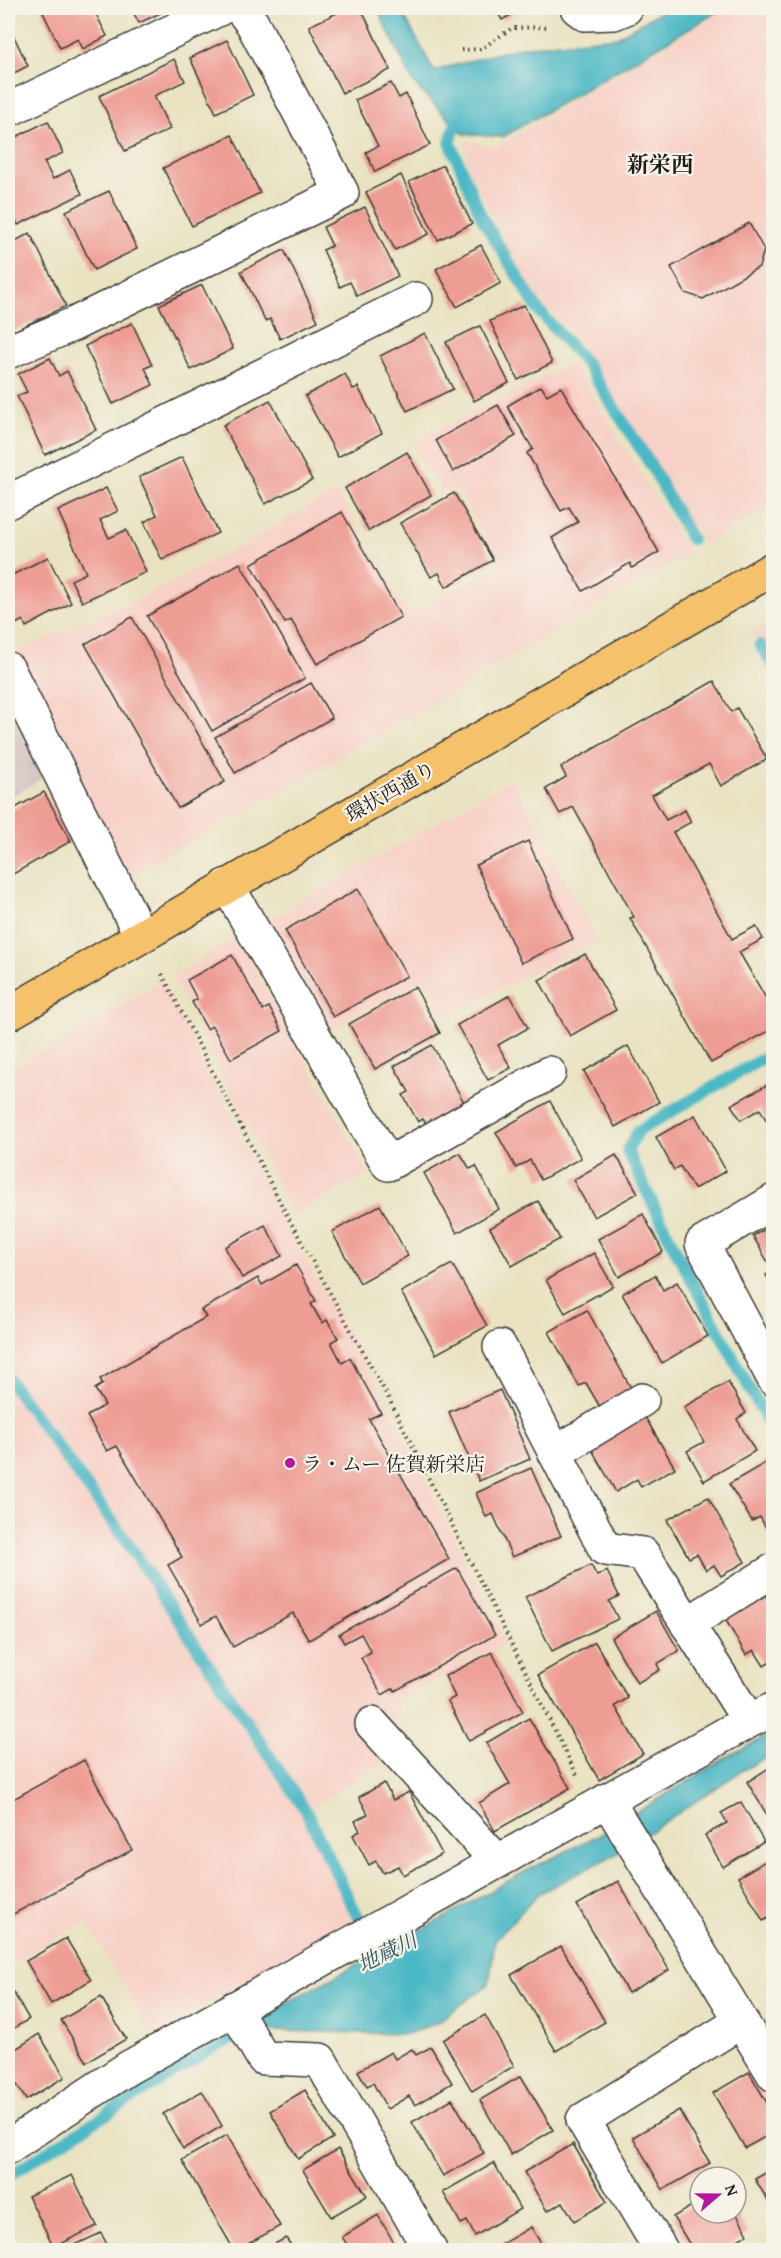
<svg xmlns="http://www.w3.org/2000/svg" width="781" height="2258" viewBox="0 0 781 2258" font-family="'Gentium Book Plus','Noto Serif JP',serif">
<style>
.built{fill:#f7d1c7}
.industrial{fill:#d2bfc0}
.water{fill:#4bb8c5;stroke:#346a70;stroke-width:1.5}
.lines{fill:none;stroke-linecap:round;stroke-linejoin:round}
.stream{stroke:#4bb8c5;stroke-width:12}
.building{fill:#ee9d94}
.minor-casing{stroke:#3b3a35;stroke-width:36}
.trunk-casing{stroke:#3b3a35;stroke-width:36}
.path{stroke:#3b3a35;stroke-width:4;stroke-dasharray:1.5 4.5;stroke-linecap:butt}
.minor{stroke:#fff;stroke-width:33}
.trunk{stroke:#f5c16b;stroke-width:33}
.poi-dot{fill:#b5179e;stroke:#f7f3e8;stroke-width:2}
.labels{text-anchor:middle;dominant-baseline:central;stroke-width:4.5;stroke-linejoin:round;paint-order:stroke}
.street-label{font-size:20px;fill:#1c1c1c;stroke:#f7f3e8}
.poi-label{font-size:20px;fill:#1c1c1c;stroke:#f7f3e8;text-anchor:start}
.water-label{font-size:21px;font-style:italic;fill:#2f5a60;stroke:#f7f3e8}
.quarter-label{font-size:22px;font-weight:bold;fill:#1c1c1c;stroke:#f7f3e8}
</style>
<rect width="100%" height="100%" fill="#f7f3e8"/>
<filter id="ink" filterUnits="userSpaceOnUse"><feTurbulence type="fractalNoise" baseFrequency=".0167" numOctaves="2"/><feDisplacementMap in="SourceGraphic" scale="12" xChannelSelector="R" yChannelSelector="G"/><feConvolveMatrix kernelMatrix="1 2 1 2 8 2 1 2 1" color-interpolation-filters="sRGB"/></filter>
<filter id="wash" filterUnits="userSpaceOnUse"><feTurbulence type="fractalNoise" baseFrequency=".008" numOctaves="4" result="noise"/><feDisplacementMap in="SourceGraphic" scale="24" xChannelSelector="R" yChannelSelector="G"/><feGaussianBlur stdDeviation="1.35" result="paint"/><feColorMatrix in="noise" values="0 0 0 0 0 0 0 0 0 0 0 0 0 0 0 0 0 1.4 0 .05"/><feComposite in="paint" operator="in"/></filter>
<g filter="url(#wash)">
<rect width="100%" height="100%" fill="#e9e3c2"/>
<!-- built -->
<g class="built">
<polygon points="728,8 773,8 773,504 703,545 572,332 532,294 468,169 465,141 496,147"/>
<polygon points="572,363 689,553 247,810 127,876 16,651 132,603 238,547 336,491 408,615 501,565 458,489 440,491 412,442"/>
<polygon points="773,622 773,621 773,667 752,633"/>
<polygon points="512,779 597,941 445,1016 423,979 326,1033 265,923"/>
<polygon points="237,937 369,1174 292,1214 173,977"/>
<polygon points="162,981 284,1223 385,1400 506,1643 399,1698 386,1760 306,1811 358,1916 151,2036 87,1922 8,1964 8,1072"/>
</g>
<!-- industrial -->
<polygon class="industrial" points="8,706 43,778 8,798"/>
<!-- water -->
<g class="water">
<polygon points="377,8 400,8 434,71 521,47 617,37 667,8 724,8 503,137 464,134 414,84"/>
<polygon points="773,1733 773,1754 743,1770 618,1853 538,1894 495,1940 489,1984 436,2023 407,2034 272,2031 265,2014 440,1920 522,1873 603,1833 732,1754"/>
</g>
<g class="lines">
<!-- stream -->
<g class="stream">
<polyline points="460,110 450,142 482,218 538,310 587,365 652,467 691,539"/>
<polyline points="760,645 774,667"/>
<polyline points="774,1052 638,1131 627,1151 677,1253 774,1434"/>
<polyline points="8,1379 123,1536 306,1811 376,1954 386,1965"/>
<polyline points="8,2176 214,2047 283,2015"/>
</g>
</g>
<g id="blocks">
<!-- building -->
<g class="building">
<polygon points="41,8 93,8 107,36 83,49 78,39 60,48"/>
<polygon points="131,8 171,8 139,23"/>
<polygon points="348,8 361,8 390,70 342,93 309,26"/>
<polygon points="495,8 523,8 502,20"/>
<polygon points="8,24 28,66 8,76"/>
<polygon points="227,40 253,95 216,113 190,58"/>
<polygon points="174,59 185,81 154,96 170,129 125,151 99,96"/>
<polygon points="391,83 399,98 406,94 430,145 375,172 366,152 378,146 355,100"/>
<polygon points="48,121 63,153 44,162 53,179 70,170 82,194 18,225 8,204 8,141"/>
<polygon points="232,135 260,193 192,226 163,168"/>
<polygon points="443,165 472,224 438,240 409,182"/>
<polygon points="401,175 429,234 395,250 366,192"/>
<polygon points="109,191 137,249 94,270 66,211"/>
<polygon points="365,207 398,276 357,296 350,282 340,287 323,250 332,246 323,227"/>
<polygon points="749,223 764,250 759,267 703,299 685,293 671,267"/>
<polygon points="30,233 66,306 14,331 8,317 8,245"/>
<polygon points="481,245 501,283 457,307 436,269"/>
<polygon points="284,250 318,321 280,339 270,319 265,321 241,271"/>
<polygon points="202,285 233,349 191,370 159,305"/>
<polygon points="524,305 552,363 518,380 490,321"/>
<polygon points="132,323 152,365 145,368 153,385 113,404 85,346"/>
<polygon points="480,326 509,383 474,401 446,342"/>
<polygon points="425,333 453,389 407,411 380,356"/>
<polygon points="50,358 59,376 67,371 96,430 45,455 17,396 27,392 18,374"/>
<polygon points="345,374 353,389 358,387 382,433 338,457 305,396"/>
<polygon points="541,386 547,395 561,387 659,552 632,568 630,563 583,591 552,538 578,522 569,507 561,511 527,453 533,449 507,406"/>
<polygon points="270,400 312,480 265,504 223,425"/>
<polygon points="498,405 516,436 453,472 436,440"/>
<polygon points="407,452 431,495 369,531 345,488"/>
<polygon points="182,457 218,533 162,560 144,522 157,515 139,477"/>
<polygon points="106,488 118,511 100,520 109,538 126,530 146,572 82,602 71,580 86,573 58,511"/>
<polygon points="454,493 493,560 446,587 439,573 431,577 400,523"/>
<polygon points="342,512 401,617 317,664 291,620 285,623 251,564"/>
<polygon points="48,557 71,603 26,627 23,620 14,625 8,612 8,606 14,602 9,593 8,594 8,577"/>
<polygon points="240,563 305,678 212,731 147,616"/>
<polygon points="132,617 225,782 178,808 85,644"/>
<polygon points="714,681 731,712 737,708 767,759 721,786 709,764 652,795 666,820 685,810 691,822 673,832 732,939 756,926 763,939 739,952 774,1012 774,1028 711,1063 630,918 634,917 573,807 560,814 546,789 566,777 561,767"/>
<polygon points="311,683 332,718 235,773 215,737"/>
<polygon points="44,792 71,841 8,877 8,812"/>
<polygon points="528,841 573,939 521,963 476,865"/>
<polygon points="358,889 407,976 333,1017 285,930"/>
<polygon points="585,954 616,1010 570,1036 539,980"/>
<polygon points="232,955 263,1010 269,1007 282,1031 231,1059 212,1026 207,1029 192,1002 197,999 187,980"/>
<polygon points="415,987 440,1033 375,1069 349,1024"/>
<polygon points="510,995 528,1028 498,1045 511,1068 488,1080 457,1025"/>
<polygon points="432,1045 465,1104 427,1125 423,1119 418,1122 403,1095 409,1092 394,1066"/>
<polygon points="628,1046 659,1102 615,1127 584,1071"/>
<polygon points="774,1081 774,1134 760,1109 741,1120 731,1105"/>
<polygon points="550,1101 581,1158 541,1180 530,1160 516,1168 496,1132"/>
<polygon points="695,1115 726,1171 694,1189 680,1166 674,1170 656,1137"/>
<polygon points="460,1153 470,1169 476,1166 499,1209 457,1233 424,1173"/>
<polygon points="616,1155 638,1193 594,1217 573,1180"/>
<polygon points="538,1201 560,1239 512,1266 490,1228"/>
<polygon points="380,1205 408,1256 360,1283 332,1232"/>
<polygon points="643,1214 663,1252 619,1277 598,1239"/>
<polygon points="774,1224 774,1289 766,1275 773,1271 753,1236"/>
<polygon points="265,1225 282,1256 242,1278 225,1247"/>
<polygon points="594,1253 613,1286 565,1313 546,1280"/>
<polygon points="452,1264 487,1326 436,1354 401,1292"/>
<polygon points="296,1265 316,1301 311,1304 322,1323 327,1320 338,1338 331,1342 342,1363 350,1358 381,1413 369,1419 449,1559 309,1640 293,1613 233,1647 216,1616 202,1624 168,1565 182,1557 117,1446 107,1451 87,1416 105,1405 95,1389 103,1384 100,1379 206,1317 201,1310 258,1278 262,1285"/>
<polygon points="655,1275 663,1290 677,1282 708,1336 662,1363 622,1294"/>
<polygon points="587,1310 631,1388 600,1407 586,1383 579,1386 549,1332"/>
<polygon points="728,1382 746,1413 737,1419 755,1451 704,1481 687,1451 704,1442 684,1407"/>
<polygon points="500,1390 530,1459 479,1481 449,1412"/>
<polygon points="645,1417 675,1468 641,1487 637,1479 616,1492 591,1448"/>
<polygon points="770,1460 774,1465 774,1530 769,1533 760,1517 752,1521 729,1484"/>
<polygon points="531,1468 561,1536 512,1557 493,1514 486,1517 476,1493"/>
<polygon points="708,1497 745,1562 721,1576 714,1565 706,1570 697,1554 689,1558 667,1520"/>
<polygon points="591,1565 597,1576 607,1571 619,1596 609,1601 618,1619 552,1651 525,1597"/>
<polygon points="457,1568 495,1635 395,1691 394,1688 382,1695 361,1658 371,1652 361,1634 344,1643 339,1634"/>
<polygon points="765,1593 774,1608 774,1664 772,1661 764,1666 754,1650 746,1655 724,1617"/>
<polygon points="656,1611 679,1651 657,1664 660,1670 637,1683 611,1638"/>
<polygon points="595,1642 628,1698 615,1706 643,1754 599,1780 538,1675"/>
<polygon points="492,1652 523,1712 469,1741 448,1701 455,1697 445,1676"/>
<polygon points="529,1718 570,1788 495,1831 479,1803 510,1784 486,1743"/>
<polygon points="84,1760 132,1850 8,1917 8,1802"/>
<polygon points="772,1766 774,1815 769,1818 747,1782"/>
<polygon points="384,1783 393,1800 409,1792 442,1854 403,1875 398,1866 383,1873 376,1861 369,1865 353,1835 360,1831 355,1821 368,1814 359,1797"/>
<polygon points="741,1802 764,1842 723,1867 705,1835 727,1823 721,1813"/>
<polygon points="774,1856 774,1915 763,1921 738,1877"/>
<polygon points="618,1881 669,1970 628,1993 577,1905"/>
<polygon points="66,1938 91,1980 51,2004 26,1961"/>
<polygon points="561,1946 605,2022 556,2051 511,1975"/>
<polygon points="8,1983 29,2019 8,2032"/>
<polygon points="101,1997 126,2039 87,2062 61,2020"/>
<polygon points="485,2015 514,2066 472,2091 443,2040"/>
<polygon points="39,2034 65,2077 26,2100 8,2070 8,2054"/>
<polygon points="431,2047 452,2083 415,2105 409,2096 387,2109 373,2083 367,2086 358,2071 391,2052 395,2059 412,2049 416,2055"/>
<polygon points="749,2072 774,2115 774,2132 745,2148 713,2093"/>
<polygon points="521,2076 553,2130 511,2155 480,2100"/>
<polygon points="305,2090 333,2138 298,2159 270,2111"/>
<polygon points="202,2091 222,2126 183,2149 163,2114"/>
<polygon points="452,2099 484,2153 443,2176 412,2122"/>
<polygon points="679,2110 710,2163 663,2190 633,2137"/>
<polygon points="227,2135 280,2226 237,2250 234,2250 182,2160"/>
<polygon points="573,2144 607,2202 574,2221 563,2202 547,2211 524,2172"/>
<polygon points="338,2149 367,2196 331,2217 303,2170"/>
<polygon points="494,2163 520,2209 475,2236 467,2221 461,2224 443,2192"/>
<polygon points="774,2168 774,2211 755,2179"/>
<polygon points="72,2175 97,2226 54,2247 28,2196"/>
<polygon points="700,2201 700,2213 736,2213 748,2234 721,2250 693,2250 673,2217"/>
<polygon points="378,2215 398,2250 351,2250 342,2237"/>
<polygon points="531,2227 545,2250 491,2250"/>
<polygon points="101,2233 110,2250 64,2250"/>
<polygon points="286,2238 294,2250 263,2250"/>
</g>
</g>
</g>
<g filter="url(#ink)">
<use href="#blocks" fill-opacity="0" stroke="#3b3a35" stroke-width="1.5"/>
<g class="lines">
<defs>
<g id="minor">
<polyline points="577,8 585,14 614,13 626,8"/>
<polyline points="8,110 221,8"/>
<polyline points="8,352 74,324 342,193 252,23 240,8"/>
<polyline points="8,502 416,299"/>
<polyline points="8,669 141,936"/>
<polyline points="227,885 388,1164 549,1073"/>
<polyline points="774,1201 702,1244 774,1379"/>
<polyline points="500,1347 605,1549 643,1554 749,1721"/>
<polyline points="555,1453 642,1400"/>
<polyline points="687,1624 774,1570"/>
<polyline points="372,1724 497,1861"/>
<polyline points="607,1800 774,2075"/>
<polyline points="234,2008 263,2058 320,2060 430,2250"/>
<polyline points="8,2147 128,2068 749,1721 774,1709"/>
<polyline points="661,2250 583,2120 740,2022"/>
</g>
<polyline id="trunk" points="8,1014 774,568"/>
</defs>
<!-- minor casing -->
<use href="#minor" class="minor-casing"/>
<!-- trunk casing -->
<use href="#trunk" class="trunk-casing"/>
<!-- path -->
<g class="path">
<polyline points="461,50 481,49 512,28 546,27"/>
<polyline points="162,974 289,1219 388,1397 577,1775"/>
</g>
<!-- minor -->
<use href="#minor" class="minor"/>
<!-- trunk -->
<use href="#trunk" class="trunk"/>
</g>
</g>
<!-- markers -->
<circle class="poi-dot" cx="290" cy="1463" r="6"/>
<g class="labels">
<!-- street labels -->
<g class="street-label">
<text transform="translate(390 791) rotate(-30)">環状西通り</text>
</g>
<!-- poi labels -->
<g class="poi-label">
<text x="302" y="1463">ラ・ムー 佐賀新栄店</text>
</g>
<!-- water labels -->
<g class="water-label">
<text transform="translate(387 1952) rotate(-26)">地蔵川</text>
</g>
<!-- quarter labels -->
<g class="quarter-label">
<text x="660" y="164">新栄西</text>
</g>
</g>
<!-- margin -->
<rect width="781" height="2258" fill="none" stroke="#f7f3e8" stroke-width="30"/>
<!-- north arrow -->
<g transform="translate(718 2195) rotate(70)"><circle r="28" fill="#f7f3e8" stroke="#9f9d96" stroke-width="1.5"/>
<path d="M0-4.5L10 22L0 15L-10 22Z" fill="#b5179e"/>
<text y="-9" font-size="16" font-weight="bold" text-anchor="middle" fill="#1c1c1c">N</text>
</g>
</svg>
